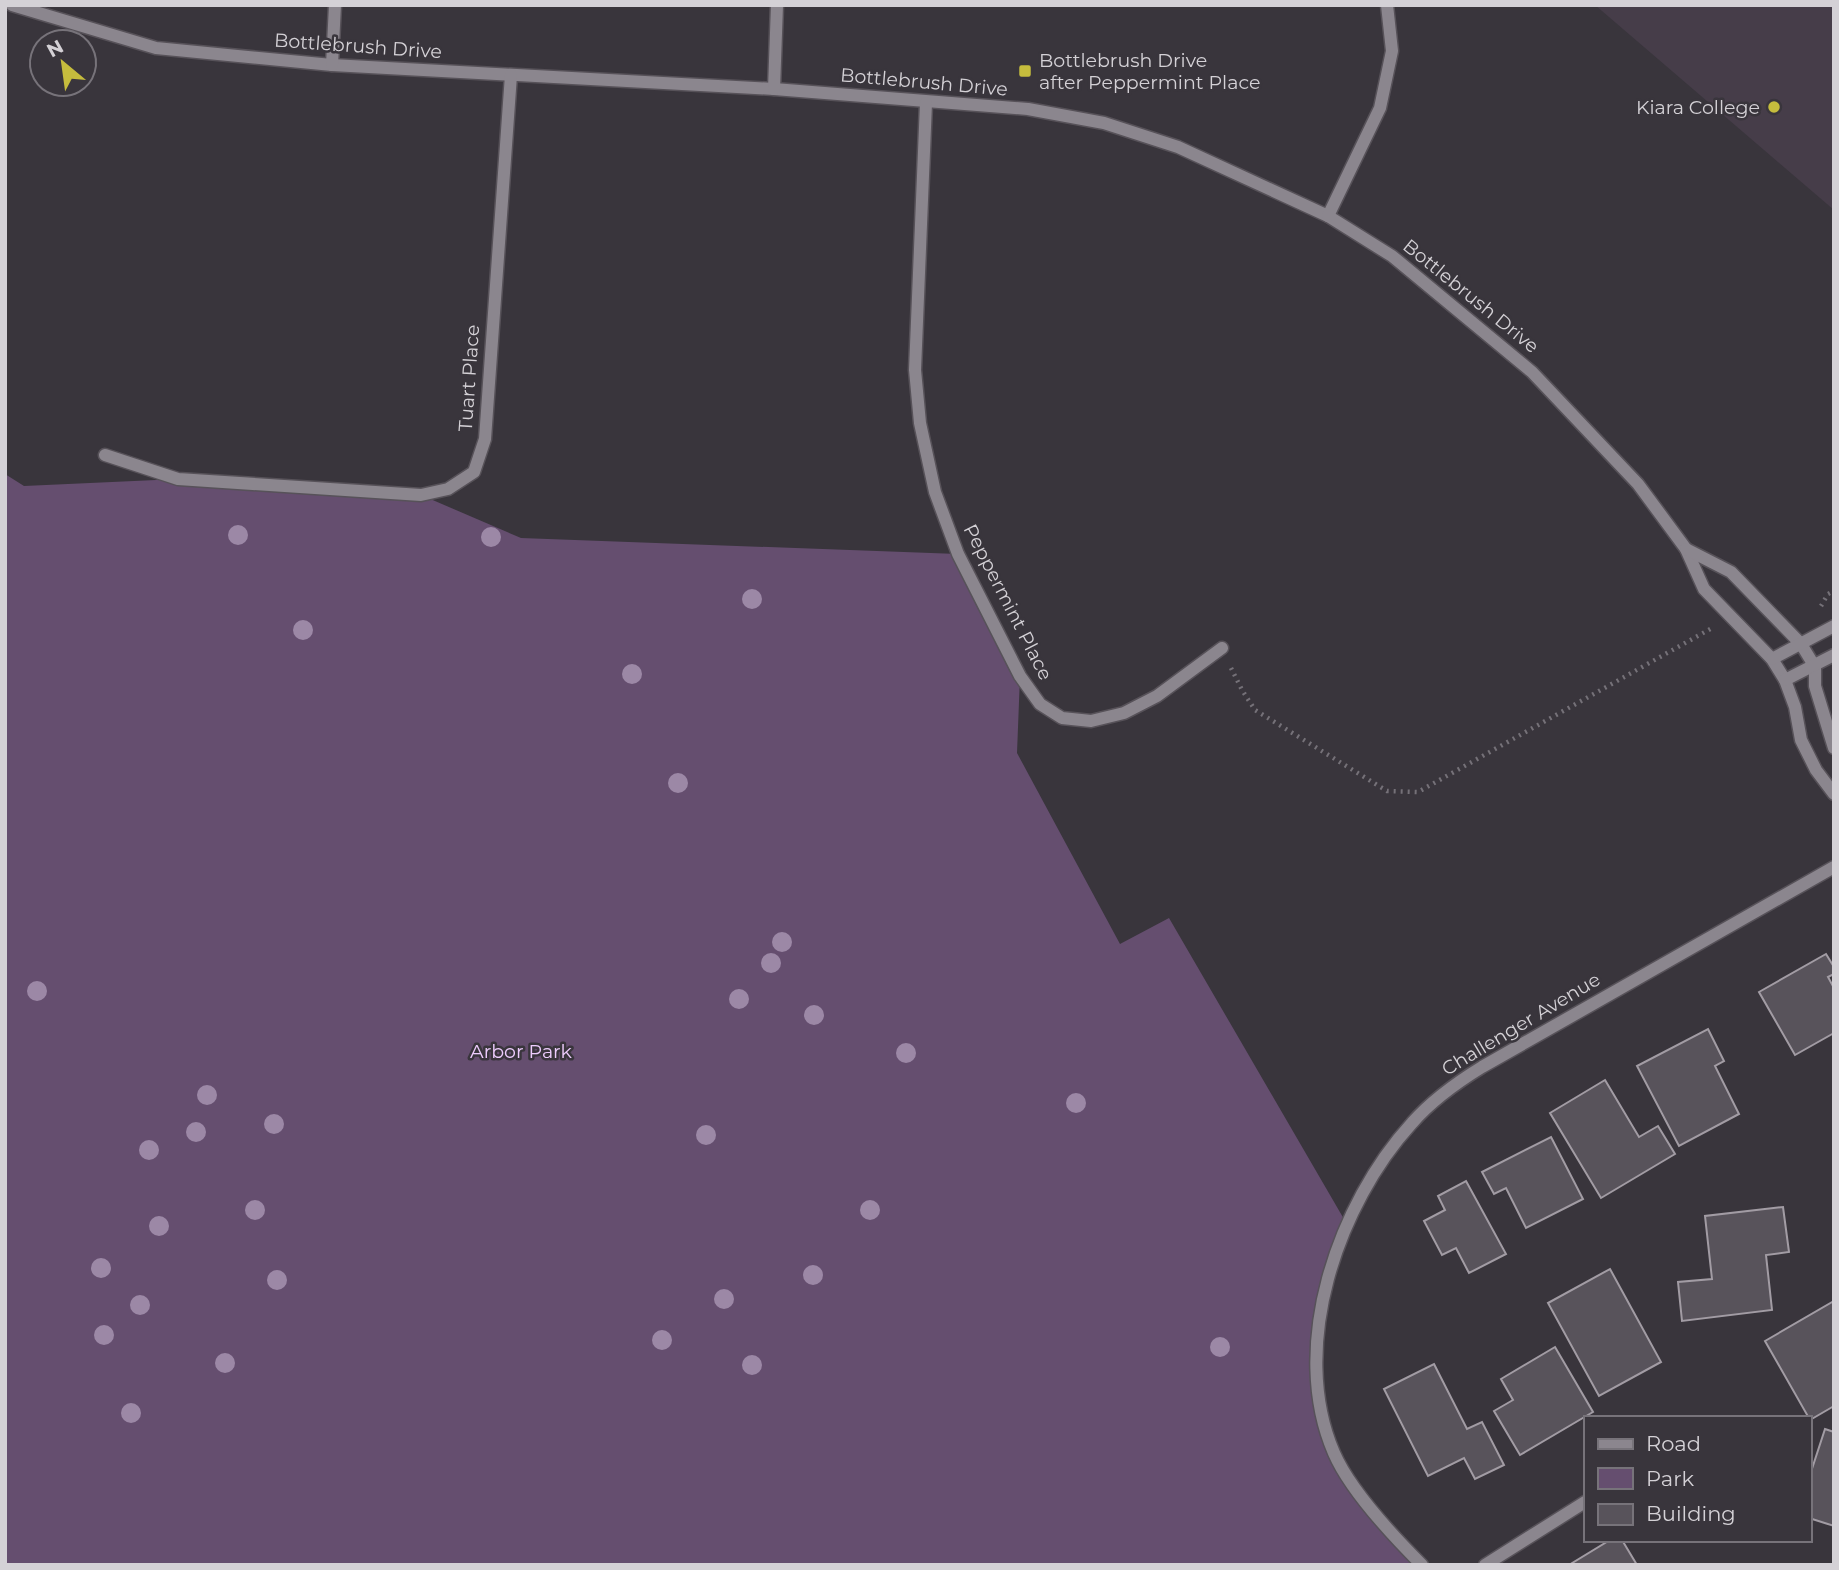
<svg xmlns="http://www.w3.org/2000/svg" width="1839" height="1570" viewBox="0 0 1839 1570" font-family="Montserrat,sans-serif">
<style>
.built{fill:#463d49}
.green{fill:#654e6f}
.building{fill:#58535b;stroke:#a29ca4;stroke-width:2}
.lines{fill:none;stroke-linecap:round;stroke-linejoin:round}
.minor-casing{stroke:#575259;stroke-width:15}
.path{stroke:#757178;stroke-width:4.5;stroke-dasharray:2 5;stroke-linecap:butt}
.minor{stroke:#8b868e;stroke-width:12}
.tree{fill:#9c88a6}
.poi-dot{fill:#c5bc3d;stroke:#39353c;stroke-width:2.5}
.labels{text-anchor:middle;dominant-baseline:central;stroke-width:5;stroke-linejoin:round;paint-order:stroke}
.street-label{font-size:19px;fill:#d4d1d6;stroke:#39353c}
.poi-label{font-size:19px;fill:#d4d1d6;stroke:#39353c;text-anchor:start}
.park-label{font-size:19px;fill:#edccfd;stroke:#39353c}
</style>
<rect width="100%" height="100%" fill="#39353c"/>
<!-- built -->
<polygon class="built" points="1595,5 1834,5 1834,210"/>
<!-- green -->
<polygon class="green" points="5,474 24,486 178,479 421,495 521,538 958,554 1020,676 1017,753 1120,944 1169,918 1348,1226 1333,1259 1316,1375 1334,1453 1422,1565 5,1565"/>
<!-- building -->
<g class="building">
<polygon points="1826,954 1834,967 1834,974 1828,977 1834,988 1834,1033 1795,1055 1759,992"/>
<polygon points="1708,1029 1724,1061 1715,1066 1739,1114 1679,1146 1637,1066"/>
<polygon points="1605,1080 1639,1137 1658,1126 1675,1154 1601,1198 1550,1113"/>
<polygon points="1551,1137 1583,1199 1526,1228 1506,1188 1494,1194 1482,1172"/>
<polygon points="1466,1181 1506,1254 1469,1273 1456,1248 1442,1255 1424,1221 1445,1210 1438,1196"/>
<polygon points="1783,1207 1789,1252 1766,1255 1772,1310 1682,1321 1678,1282 1712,1279 1705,1216"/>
<polygon points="1610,1269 1661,1362 1599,1396 1548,1303"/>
<polygon points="1834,1301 1834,1406 1810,1420 1765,1341"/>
<polygon points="1555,1347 1593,1412 1520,1455 1494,1411 1513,1400 1501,1379"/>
<polygon points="1434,1364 1467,1429 1482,1422 1504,1465 1475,1479 1464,1458 1428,1476 1384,1389"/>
<polygon points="1825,1429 1834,1432 1834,1526 1809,1518 1809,1478"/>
<polygon points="1610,1540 1622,1540 1637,1565 1569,1565"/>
</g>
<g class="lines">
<defs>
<g id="minor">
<polyline points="12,5 156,48 332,65 774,89 1028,109 1104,123 1178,147 1328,216 1392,256 1532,372 1638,484 1686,549 1704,589 1772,659 1785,680 1795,707 1801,740 1816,770 1834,794"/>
<polyline points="332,65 335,5"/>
<polyline points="774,89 777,5"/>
<polyline points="926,103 915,370 920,423 935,492 958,554 1020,676 1040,704 1062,718 1091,721 1124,713 1157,696 1222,648"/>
<polyline points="1328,216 1380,108 1392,51 1387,5"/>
<polyline points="105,455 178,479 421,495 448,489 474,472 485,439 511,75"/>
<polyline points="1686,549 1731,572 1801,644 1815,667 1815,686 1834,748"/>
<polyline points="1772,659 1834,626"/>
<polyline points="1785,680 1834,655"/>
<path d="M1422,1565c-29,-29 -72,-75 -88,-112 -46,-106 4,-249 78,-330 20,-23 44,-40 70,-56l352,-200"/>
<polyline points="1485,1565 1585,1502"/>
</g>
</defs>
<!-- minor casing -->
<use href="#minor" class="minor-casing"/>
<!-- path -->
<g class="path">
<polyline points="1821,606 1828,594 1834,591"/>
<polyline points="1231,668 1242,690 1255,710 1387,791 1418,792 1712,628"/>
</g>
<!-- minor -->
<use href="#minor" class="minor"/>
</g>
<!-- trees -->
<g class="tree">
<circle cx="238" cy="535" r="10"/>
<circle cx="491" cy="537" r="10"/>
<circle cx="752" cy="599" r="10"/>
<circle cx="303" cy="630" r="10"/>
<circle cx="632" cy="674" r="10"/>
<circle cx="678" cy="783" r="10"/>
<circle cx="782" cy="942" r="10"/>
<circle cx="771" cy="963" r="10"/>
<circle cx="37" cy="991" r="10"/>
<circle cx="739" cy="999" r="10"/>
<circle cx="814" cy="1015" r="10"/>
<circle cx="906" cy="1053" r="10"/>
<circle cx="207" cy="1095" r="10"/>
<circle cx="1076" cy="1103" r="10"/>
<circle cx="274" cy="1124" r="10"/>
<circle cx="196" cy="1132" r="10"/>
<circle cx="706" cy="1135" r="10"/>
<circle cx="149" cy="1150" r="10"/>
<circle cx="255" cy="1210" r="10"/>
<circle cx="870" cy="1210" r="10"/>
<circle cx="159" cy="1226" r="10"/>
<circle cx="101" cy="1268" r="10"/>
<circle cx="813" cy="1275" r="10"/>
<circle cx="277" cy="1280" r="10"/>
<circle cx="724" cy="1299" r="10"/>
<circle cx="140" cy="1305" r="10"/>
<circle cx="104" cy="1335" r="10"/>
<circle cx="662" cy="1340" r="10"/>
<circle cx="1220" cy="1347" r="10"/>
<circle cx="225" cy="1363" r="10"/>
<circle cx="752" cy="1365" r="10"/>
<circle cx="131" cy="1413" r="10"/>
</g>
<!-- markers -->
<g class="poi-dot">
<rect x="1018" y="64" width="14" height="14" rx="3.5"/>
<circle cx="1774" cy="107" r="7"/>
</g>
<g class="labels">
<!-- street labels -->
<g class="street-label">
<text transform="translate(358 46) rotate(4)">Bottlebrush Drive</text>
<text transform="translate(924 82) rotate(5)">Bottlebrush Drive</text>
<text transform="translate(1471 296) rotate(39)">Bottlebrush Drive</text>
<text transform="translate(469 378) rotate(-86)">Tuart Place</text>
<text transform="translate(1008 602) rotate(63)">Peppermint Place</text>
<text transform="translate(1521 1024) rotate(-31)">Challenger Avenue</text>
</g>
<!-- poi labels -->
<g class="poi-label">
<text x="1039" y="60">Bottlebrush Drive<tspan x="1039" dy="22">after Peppermint Place</tspan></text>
<text x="1760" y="107" text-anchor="end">Kiara College</text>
</g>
<!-- park labels -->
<g class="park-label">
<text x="521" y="1051">Arbor Park</text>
</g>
</g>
<!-- border -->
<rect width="1839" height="1570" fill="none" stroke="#d4d1d6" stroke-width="14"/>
<!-- legend -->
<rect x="1584" y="1416" width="228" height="126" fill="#39353c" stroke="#77737a" stroke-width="2"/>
<rect x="1598" y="1439" width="35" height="10" fill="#8b868e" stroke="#77737a" stroke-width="2"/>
<text x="1646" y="1451" font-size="21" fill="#d4d1d6">Road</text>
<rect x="1598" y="1468" width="35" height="21" fill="#654e6f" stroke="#77737a" stroke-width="2"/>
<text x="1646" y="1486" font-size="21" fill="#d4d1d6">Park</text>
<rect x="1598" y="1504" width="35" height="21" fill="#58535b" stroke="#77737a" stroke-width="2"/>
<text x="1646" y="1521" font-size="21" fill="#d4d1d6">Building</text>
<!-- north arrow -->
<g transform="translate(63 63) rotate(331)"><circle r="33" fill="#39353c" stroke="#77737a" stroke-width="2"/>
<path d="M0-5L12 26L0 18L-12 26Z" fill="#c5bc3d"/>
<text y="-10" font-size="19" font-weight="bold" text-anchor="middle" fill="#d4d1d6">N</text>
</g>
</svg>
